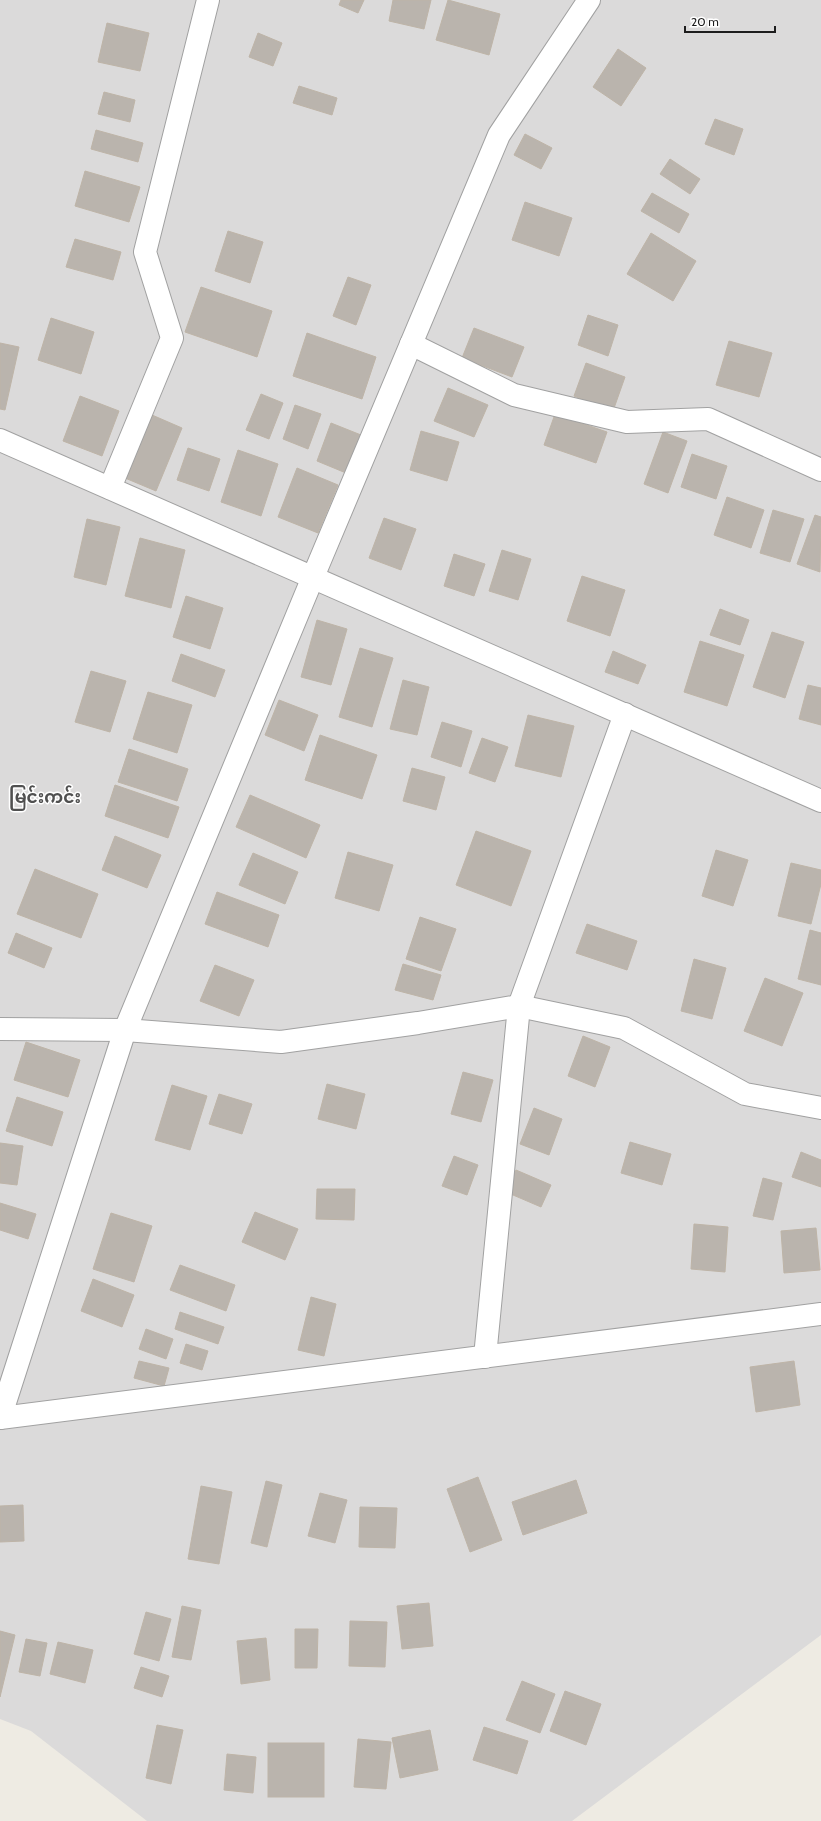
<svg xmlns="http://www.w3.org/2000/svg" width="821" height="1821" viewBox="0 0 821 1821" font-family="Cabin,'Noto Sans Myanmar',sans-serif">
<style>
.residential{fill:#dbdada}
.building{fill:#bab4ad;stroke:#beb4a7}
.lines{fill:none;stroke-linecap:round;stroke-linejoin:round}
.minor-casing{stroke:#a1a1a1;stroke-width:24}
.tertiary-casing{stroke:#a1a1a1;stroke-width:24}
.minor{stroke:#fff;stroke-width:22}
.tertiary{stroke:#fff;stroke-width:22}
.labels{text-anchor:middle;dominant-baseline:central;stroke-width:3;stroke-linejoin:round;paint-order:stroke}
.quarter-label{font-size:17px;font-weight:bold;fill:#505050;stroke:#fff}
</style>
<rect width="100%" height="100%" fill="#eeebe3"/>
<!-- residential -->
<polygon class="residential" points="0,0 821,0 821,1635 572,1821 147,1821 31,1731 0,1719"/>
<!-- building -->
<g class="building">
<polygon points="341,0 364,0 358,13 339,5"/>
<polygon points="393,0 431,0 424,29 389,21"/>
<polygon points="448,0 500,14 489,55 436,40"/>
<polygon points="107,23 149,33 140,71 98,62"/>
<polygon points="258,33 282,43 273,66 249,57"/>
<polygon points="618,49 646,68 621,106 593,87"/>
<polygon points="299,86 337,98 332,115 293,103"/>
<polygon points="104,92 135,100 130,122 98,114"/>
<polygon points="715,119 743,129 734,155 705,144"/>
<polygon points="96,130 143,143 138,162 91,149"/>
<polygon points="525,134 552,148 541,169 514,155"/>
<polygon points="670,159 700,179 690,194 660,174"/>
<polygon points="85,171 140,187 129,222 75,206"/>
<polygon points="652,193 689,214 679,233 641,211"/>
<polygon points="525,202 572,218 559,256 512,240"/>
<polygon points="228,231 263,242 250,283 215,271"/>
<polygon points="651,233 696,261 673,301 627,274"/>
<polygon points="75,239 121,252 113,280 66,267"/>
<polygon points="348,277 371,285 356,325 333,316"/>
<polygon points="201,287 272,311 257,357 185,332"/>
<polygon points="588,315 618,325 608,356 578,345"/>
<polygon points="51,318 94,332 81,374 38,360"/>
<polygon points="474,328 524,347 512,377 462,358"/>
<polygon points="307,333 376,357 362,399 293,376"/>
<polygon points="729,341 772,353 759,397 716,385"/>
<polygon points="0,343 19,347 5,410 0,409"/>
<polygon points="586,363 625,377 613,411 574,396"/>
<polygon points="448,388 488,405 474,437 434,421"/>
<polygon points="261,394 283,403 269,439 246,430"/>
<polygon points="80,396 119,411 102,456 63,441"/>
<polygon points="295,405 321,414 308,449 283,439"/>
<polygon points="555,414 607,432 596,463 544,445"/>
<polygon points="152,415 182,428 156,491 125,478"/>
<polygon points="331,423 361,435 346,473 317,461"/>
<polygon points="421,431 459,442 447,481 410,470"/>
<polygon points="663,432 687,441 668,493 644,484"/>
<polygon points="188,448 220,459 209,491 177,480"/>
<polygon points="238,450 278,464 261,516 221,502"/>
<polygon points="692,454 727,466 716,499 681,487"/>
<polygon points="297,468 338,485 318,533 278,517"/>
<polygon points="727,497 764,510 751,548 714,535"/>
<polygon points="773,510 804,519 790,562 760,553"/>
<polygon points="815,515 821,517 820,572 797,564"/>
<polygon points="384,518 416,529 401,570 369,558"/>
<polygon points="87,519 120,527 106,585 74,577"/>
<polygon points="140,538 185,550 171,608 125,596"/>
<polygon points="502,550 531,559 518,600 489,591"/>
<polygon points="454,554 485,564 474,596 444,586"/>
<polygon points="582,576 625,590 610,636 567,621"/>
<polygon points="186,596 223,608 210,649 173,637"/>
<polygon points="720,609 749,620 740,645 710,635"/>
<polygon points="317,620 347,629 331,685 301,677"/>
<polygon points="772,632 804,642 785,698 753,687"/>
<polygon points="700,641 744,655 727,706 684,692"/>
<polygon points="360,648 393,658 372,727 339,717"/>
<polygon points="613,651 646,665 638,684 605,672"/>
<polygon points="181,654 225,670 215,697 172,681"/>
<polygon points="91,671 126,681 110,732 75,722"/>
<polygon points="403,680 429,687 417,735 390,729"/>
<polygon points="808,685 821,688 821,725 799,719"/>
<polygon points="148,692 192,705 177,753 133,739"/>
<polygon points="279,700 318,715 304,751 265,735"/>
<polygon points="528,715 574,726 561,777 515,766"/>
<polygon points="442,722 472,731 461,767 431,757"/>
<polygon points="320,735 377,755 362,799 305,780"/>
<polygon points="482,738 508,747 495,782 469,773"/>
<polygon points="129,749 188,769 177,801 118,782"/>
<polygon points="412,768 445,777 436,810 403,801"/>
<polygon points="115,785 179,807 168,838 105,816"/>
<polygon points="250,795 320,825 306,858 236,827"/>
<polygon points="476,831 531,851 511,906 456,885"/>
<polygon points="115,836 161,855 147,888 102,870"/>
<polygon points="716,850 748,860 733,906 702,896"/>
<polygon points="348,852 393,865 379,911 335,898"/>
<polygon points="253,853 298,872 285,904 239,885"/>
<polygon points="791,863 821,870 821,884 811,924 778,916"/>
<polygon points="35,869 98,894 81,938 17,914"/>
<polygon points="217,892 279,915 268,947 205,924"/>
<polygon points="420,917 456,929 441,971 406,959"/>
<polygon points="587,924 637,941 627,970 576,953"/>
<polygon points="810,930 821,933 821,985 798,979"/>
<polygon points="16,933 52,948 44,968 8,953"/>
<polygon points="694,959 726,968 712,1019 681,1011"/>
<polygon points="403,964 441,975 433,1000 395,990"/>
<polygon points="215,965 254,980 239,1016 200,1001"/>
<polygon points="765,978 803,993 782,1046 744,1031"/>
<polygon points="583,1036 610,1047 595,1087 568,1076"/>
<polygon points="26,1042 80,1060 68,1097 14,1080"/>
<polygon points="463,1072 493,1080 481,1122 451,1114"/>
<polygon points="327,1084 365,1094 356,1129 318,1119"/>
<polygon points="172,1085 207,1096 190,1150 155,1140"/>
<polygon points="219,1094 252,1104 242,1134 209,1124"/>
<polygon points="17,1097 63,1112 52,1146 6,1131"/>
<polygon points="534,1108 562,1119 549,1155 520,1144"/>
<polygon points="630,1142 671,1154 662,1185 621,1173"/>
<polygon points="0,1143 23,1146 17,1185 0,1183"/>
<polygon points="801,1152 821,1160 821,1187 792,1177"/>
<polygon points="454,1156 478,1165 467,1195 442,1186"/>
<polygon points="516,1170 551,1185 541,1207 506,1192"/>
<polygon points="763,1178 782,1183 773,1220 753,1216"/>
<polygon points="317,1189 355,1189 354,1220 316,1219"/>
<polygon points="0,1203 36,1214 28,1239 0,1230"/>
<polygon points="255,1212 298,1229 285,1260 242,1242"/>
<polygon points="111,1213 152,1226 134,1282 93,1269"/>
<polygon points="694,1224 728,1227 725,1272 691,1269"/>
<polygon points="816,1228 820,1270 784,1273 781,1231"/>
<polygon points="180,1265 235,1285 226,1311 170,1290"/>
<polygon points="93,1279 134,1295 122,1327 81,1311"/>
<polygon points="311,1297 336,1304 324,1356 298,1350"/>
<polygon points="180,1312 224,1327 218,1344 175,1329"/>
<polygon points="146,1329 173,1339 166,1359 139,1349"/>
<polygon points="186,1344 208,1351 202,1370 180,1363"/>
<polygon points="139,1361 169,1368 164,1386 134,1378"/>
<polygon points="794,1361 800,1405 756,1412 750,1367"/>
<polygon points="478,1477 502,1540 470,1552 447,1489"/>
<polygon points="576,1480 587,1513 523,1535 512,1502"/>
<polygon points="266,1481 282,1485 267,1547 251,1543"/>
<polygon points="201,1486 232,1492 219,1564 188,1559"/>
<polygon points="320,1493 347,1500 335,1543 308,1536"/>
<polygon points="23,1505 24,1541 0,1542 0,1506"/>
<polygon points="360,1507 397,1508 395,1548 359,1547"/>
<polygon points="429,1603 433,1646 402,1649 397,1606"/>
<polygon points="182,1606 201,1610 191,1660 172,1657"/>
<polygon points="146,1612 171,1619 159,1661 134,1654"/>
<polygon points="350,1621 387,1622 385,1667 349,1666"/>
<polygon points="295,1629 318,1629 317,1668 295,1668"/>
<polygon points="0,1631 15,1635 0,1697"/>
<polygon points="266,1638 270,1680 241,1684 237,1641"/>
<polygon points="26,1639 47,1643 40,1676 19,1672"/>
<polygon points="58,1642 93,1650 85,1683 50,1674"/>
<polygon points="141,1667 169,1676 162,1697 134,1688"/>
<polygon points="522,1681 555,1694 540,1733 506,1720"/>
<polygon points="565,1691 601,1704 586,1745 550,1731"/>
<polygon points="157,1725 183,1730 171,1784 146,1778"/>
<polygon points="484,1727 528,1741 517,1774 473,1760"/>
<polygon points="430,1730 438,1770 400,1778 392,1738"/>
<polygon points="358,1739 391,1742 386,1789 354,1787"/>
<rect x="268" y="1743" width="56" height="54"/>
<polygon points="227,1754 256,1757 253,1793 224,1790"/>
</g>
<g class="lines">
<defs>
<g id="minor">
<polyline points="411,344 514,395 627,422 708,419 821,470"/>
<polyline points="0,440 821,801"/>
<polyline points="110,488 172,338 145,252 208,0"/>
<polyline points="0,1029 125,1030 281,1042 418,1023 519,1006 624,1028 745,1094 821,1108"/>
<polyline points="485,1357 519,1006 625,714"/>
<polyline points="0,1418 125,1030 313,577 499,135 589,0"/>
</g>
<polyline id="tertiary" points="0,1418 821,1314"/>
</defs>
<!-- minor casing -->
<use href="#minor" class="minor-casing"/>
<!-- tertiary casing -->
<use href="#tertiary" class="tertiary-casing"/>
<!-- minor -->
<use href="#minor" class="minor"/>
<!-- tertiary -->
<use href="#tertiary" class="tertiary"/>
</g>
<g class="labels">
<!-- quarter labels -->
<g class="quarter-label">
<text x="45" y="797">မြင်းကင်း</text>
</g>
</g>
<!-- scale -->
<path d="M685 26v6h90v-6" fill="none" stroke="#1d1d1d" stroke-width="2"/>
<text x="691" y="26" font-size="12" fill="#1d1d1d" stroke="#ffffff" stroke-width="3" paint-order="stroke">20 m</text>
</svg>
